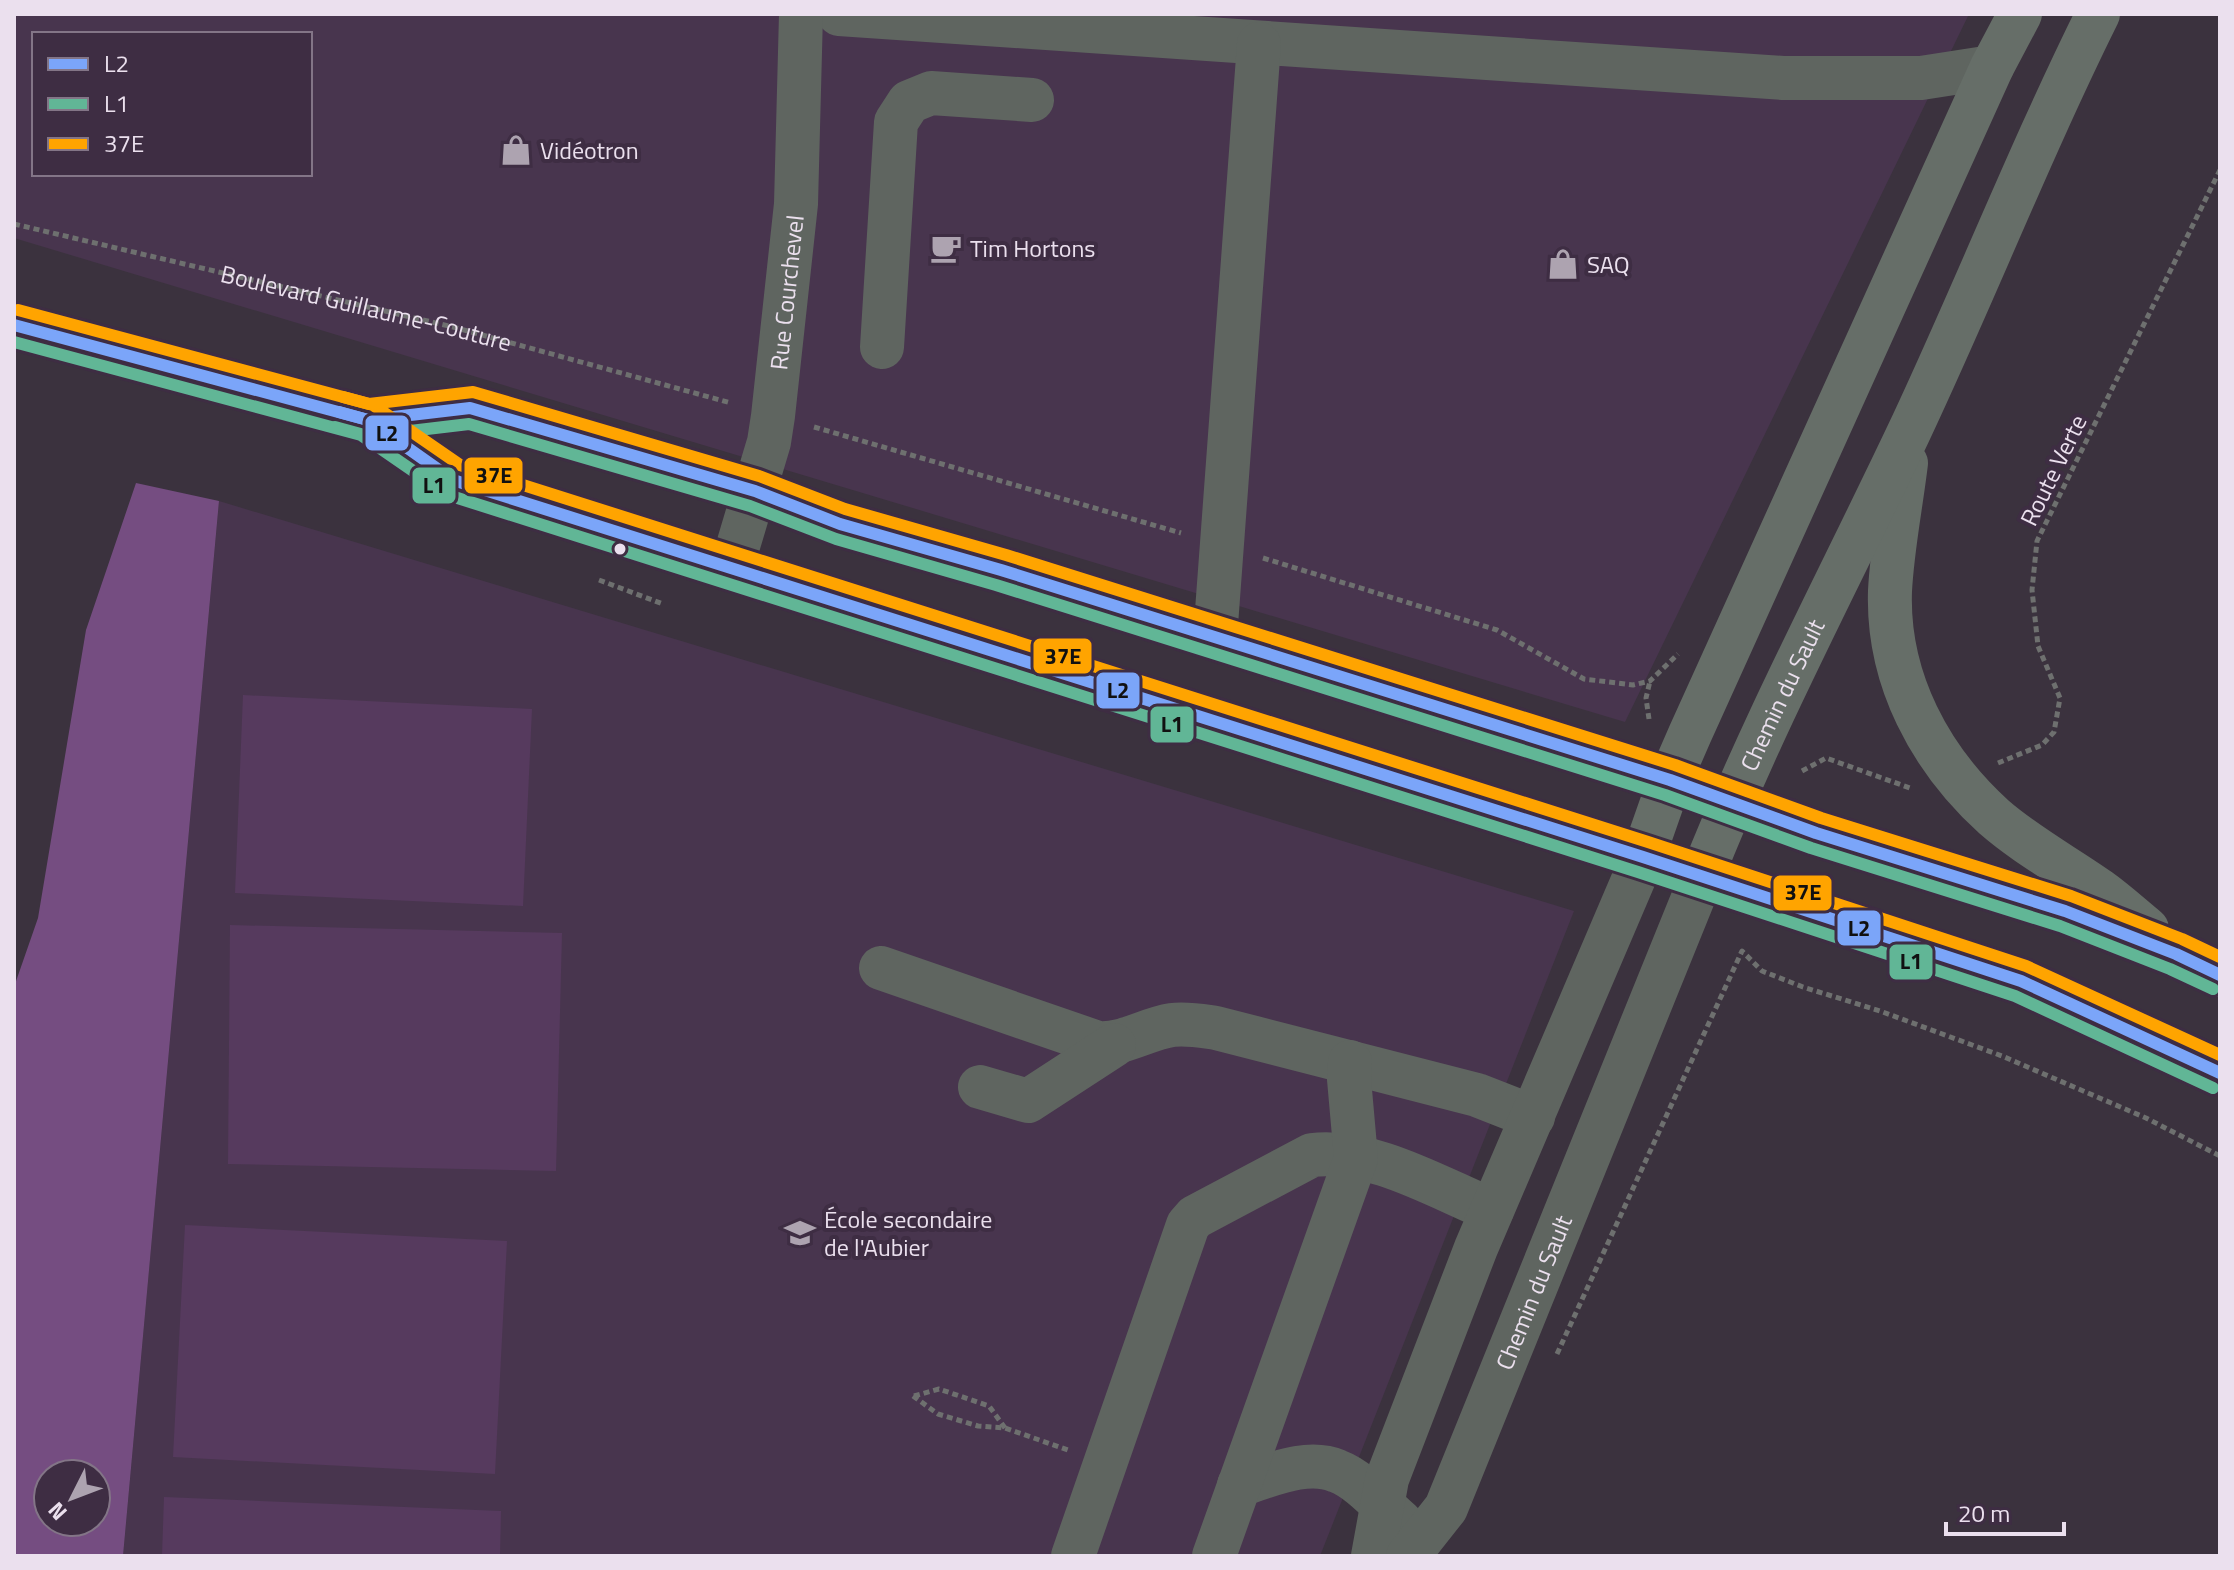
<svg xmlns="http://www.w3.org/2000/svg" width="2234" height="1570" viewBox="0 0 2234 1570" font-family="'Titillium Web',sans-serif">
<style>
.built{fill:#48354e;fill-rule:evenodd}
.green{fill:#563a5e}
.forest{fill:#754d81;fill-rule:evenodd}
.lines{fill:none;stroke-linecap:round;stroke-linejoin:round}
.path{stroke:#6e706f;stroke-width:5;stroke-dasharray:6 4;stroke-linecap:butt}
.minor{stroke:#5f6560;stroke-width:44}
.major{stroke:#666e68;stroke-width:44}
.bus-1-casing{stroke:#3e2d43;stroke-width:18}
.bus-2-casing{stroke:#3e2d43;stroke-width:18}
.bus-3-casing{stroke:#3e2d43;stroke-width:18}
.bus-1{stroke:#7ba5f9;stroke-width:12}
.bus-2{stroke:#61b696;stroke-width:12}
.bus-3{stroke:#ffa400;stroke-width:12}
.bus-dot{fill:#ebe0ee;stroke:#3e2d43;stroke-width:3}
.labels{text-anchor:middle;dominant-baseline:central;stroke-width:8;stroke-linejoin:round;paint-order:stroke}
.poi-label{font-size:24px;fill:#ebe0ee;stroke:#3e2d43;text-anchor:start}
.street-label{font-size:24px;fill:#ebe0ee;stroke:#3e2d43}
.line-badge{stroke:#3e2d43;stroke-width:3}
.pale-badge-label{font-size:22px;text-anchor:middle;font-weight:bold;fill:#111}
</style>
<rect width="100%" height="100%" fill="#3b323e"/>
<!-- built -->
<g class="built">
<path d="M14,14h1955l-344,708 -1611,-484zM34,34h276v140h-276z"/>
<polygon points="219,501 1574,911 1320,1556 123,1556"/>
</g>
<!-- green -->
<g class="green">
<polygon points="243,695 532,709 523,906 235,893"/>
<polygon points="230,925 562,933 556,1171 228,1164"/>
<polygon points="185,1225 507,1241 495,1474 173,1457"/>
<polygon points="164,1497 501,1511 500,1556 162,1556"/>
</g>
<!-- forest -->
<path class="forest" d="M136,483l83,18 -96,1055h-109v-569l24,-69 48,-288zM48,1474h48v48h-48z"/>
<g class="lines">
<!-- path -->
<g class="path">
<path id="s1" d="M14,224l439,103 278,76"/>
<polyline points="814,427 1181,533"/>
<polyline points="1263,558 1497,630 1584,679 1633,685 1650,681 1678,654"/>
<polyline points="599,580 663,604"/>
<polyline points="1649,719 1646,698 1650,681"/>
<polyline points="1998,763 2042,745 2054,732 2060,698 2038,646 2032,590 2037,541 2220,170"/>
<polyline points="1802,771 1826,758 1910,788"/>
<polyline points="1557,1354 1742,951 1762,971 1803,987 1880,1011 2002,1056 2146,1118 2220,1156"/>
<polyline points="913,1396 938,1414 978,1426 1005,1428 1068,1450"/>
<polyline points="914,1396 939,1389 989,1406 1005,1428"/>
</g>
<!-- minor -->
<g class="minor">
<polyline points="839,14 1783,78 1921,78 1992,67"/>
<polyline points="882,347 896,122 909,102 931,93 1032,100"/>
<path id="s2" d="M732,566l37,-124 4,-26 23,-212 5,-190"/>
<polyline points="1215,638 1259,44"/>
<path d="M881,968l217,75c26,2 48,-14 74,-18 15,-2 30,1 44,3l261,67 56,22"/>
<polyline points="980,1087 1028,1101 1114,1045"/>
<path d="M1239,1485c30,-9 68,-27 98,-14 24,9 45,35 64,51"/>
<path d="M1073,1556l115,-331 7,-8 117,-62c60,-7 126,33 180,55"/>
<polyline points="1214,1556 1356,1158 1349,1079 1350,1062"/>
<polyline points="1373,1556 1387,1479 1476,1248 1643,857"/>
<path id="s3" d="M1408,1556l38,-48 256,-632"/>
</g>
<!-- major -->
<g class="major">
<polyline points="14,325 368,420 453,480 816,593 1574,837 1643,857 2021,981 2220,1073"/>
<polyline points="368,420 470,408 755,491 840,524 1001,570 1670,780 1816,833 2065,911 2176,954 2220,975"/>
<path d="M1906,463c-5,42 -14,86 -16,128 -3,88 40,168 104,226 32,28 71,49 105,73 17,12 32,26 48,39"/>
<polyline points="1643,857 1670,780 1690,734 1992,67 2020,14"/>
<path id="s4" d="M1702,876c60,-152 137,-296 207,-444 65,-138 121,-281 189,-418"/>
</g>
<defs>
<g id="bus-1">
<polyline points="14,325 368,420 453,480 1643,857 2021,981 2220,1073"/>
<polyline points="339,412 368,420 470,408 755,491 840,524 1001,570 1670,780 1816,833 2065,911 2176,954 2220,975"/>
</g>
<g id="bus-2">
<polyline points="14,342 361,435 448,495 1638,872 2015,996 2213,1088"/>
<polyline points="335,427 368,436 469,424 750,506 836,539 996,585 1665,795 1811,848 2060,926 2170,969 2213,989"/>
</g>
<g id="bus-3">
<polyline points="18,310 373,405 460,465 1648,842 2026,966 2220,1055"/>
<polyline points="343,397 369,404 473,392 759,476 845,509 1006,555 1675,765 1821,818 2071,896 2182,939 2220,957"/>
</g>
</defs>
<!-- bus-1 casing -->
<use href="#bus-1" class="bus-1-casing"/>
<!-- bus-2 casing -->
<use href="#bus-2" class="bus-2-casing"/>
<!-- bus-3 casing -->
<use href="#bus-3" class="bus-3-casing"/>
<!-- bus-1 -->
<use href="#bus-1" class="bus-1"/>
<!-- bus-2 -->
<use href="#bus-2" class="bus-2"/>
<!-- bus-3 -->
<use href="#bus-3" class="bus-3"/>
</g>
<!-- icons -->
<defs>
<symbol id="shop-bare" viewBox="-9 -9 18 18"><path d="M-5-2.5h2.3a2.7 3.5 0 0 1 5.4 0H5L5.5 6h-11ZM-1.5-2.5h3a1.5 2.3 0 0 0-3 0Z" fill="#ada3b0" stroke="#3e2d43" stroke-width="2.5" paint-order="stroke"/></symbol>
<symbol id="cafe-bare" viewBox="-9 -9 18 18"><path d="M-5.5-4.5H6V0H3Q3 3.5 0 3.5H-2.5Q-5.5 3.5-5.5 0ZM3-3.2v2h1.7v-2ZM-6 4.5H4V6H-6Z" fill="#ada3b0" stroke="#3e2d43" stroke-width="2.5" paint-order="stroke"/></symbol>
<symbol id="school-bare" viewBox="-9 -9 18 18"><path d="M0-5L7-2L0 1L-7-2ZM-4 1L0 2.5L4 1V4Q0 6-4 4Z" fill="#ada3b0" stroke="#3e2d43" stroke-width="2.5" paint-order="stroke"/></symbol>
</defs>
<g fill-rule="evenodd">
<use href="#shop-bare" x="494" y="128" width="44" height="44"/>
<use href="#cafe-bare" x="924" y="226" width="44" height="44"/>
<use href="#shop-bare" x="1541" y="242" width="44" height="44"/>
<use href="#school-bare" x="778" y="1211" width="44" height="44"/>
</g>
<!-- markers -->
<circle class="bus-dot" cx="620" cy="549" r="7"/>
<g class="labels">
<!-- poi labels -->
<g class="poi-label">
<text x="540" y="150">Vidéotron</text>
<text x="970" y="248">Tim Hortons</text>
<text x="1587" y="264">SAQ</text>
<text x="824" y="1219">École secondaire<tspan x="824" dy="28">de l'Aubier</tspan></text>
</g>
<!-- street labels -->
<g class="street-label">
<text stroke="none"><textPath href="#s2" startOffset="280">Rue Courchevel</textPath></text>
<text stroke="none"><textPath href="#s1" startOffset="362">Boulevard Guillaume-Couture</textPath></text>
<text transform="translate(2053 470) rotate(-64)">Route Verte</text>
<text stroke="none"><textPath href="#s4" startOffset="198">Chemin du Sault</textPath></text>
<text stroke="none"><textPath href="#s3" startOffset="294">Chemin du Sault</textPath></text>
</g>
</g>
<g class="line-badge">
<rect x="364" y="414" width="46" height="38" rx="8" fill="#7ba5f9"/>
<rect x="463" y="456" width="61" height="39" rx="8" fill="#ffa400"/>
<rect x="411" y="466" width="46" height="39" rx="8" fill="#61b696"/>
<rect x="1032" y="637" width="61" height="38" rx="8" fill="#ffa400"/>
<rect x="1095" y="671" width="46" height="39" rx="8" fill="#7ba5f9"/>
<rect x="1149" y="705" width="46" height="39" rx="8" fill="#61b696"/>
<rect x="1772" y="874" width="61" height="38" rx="8" fill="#ffa400"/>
<rect x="1836" y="909" width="46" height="38" rx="8" fill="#7ba5f9"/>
<rect x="1888" y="943" width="46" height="38" rx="8" fill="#61b696"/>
</g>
<g class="pale-badge-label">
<text x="387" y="441">L2</text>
<text x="494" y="483">37E</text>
<text x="434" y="493">L1</text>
<text x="1063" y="664">37E</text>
<text x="1118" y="698">L2</text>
<text x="1172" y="732">L1</text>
<text x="1803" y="900">37E</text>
<text x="1859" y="936">L2</text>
<text x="1911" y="969">L1</text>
</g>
<!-- border -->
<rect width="2234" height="1570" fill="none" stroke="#ebe0ee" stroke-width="32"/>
<!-- legend -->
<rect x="32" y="32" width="280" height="144" fill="#3e2d43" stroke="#837587" stroke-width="2"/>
<rect x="48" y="58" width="40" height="12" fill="#7ba5f9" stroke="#837587" stroke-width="2"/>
<text x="104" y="72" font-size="24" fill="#ebe0ee">L2</text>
<rect x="48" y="98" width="40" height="12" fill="#61b696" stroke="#837587" stroke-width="2"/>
<text x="104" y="112" font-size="24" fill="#ebe0ee">L1</text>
<rect x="48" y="138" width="40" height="12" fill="#ffa400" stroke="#837587" stroke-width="2"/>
<text x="104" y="152" font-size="24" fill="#ebe0ee">37E</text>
<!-- north arrow -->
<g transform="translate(72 1498) rotate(228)"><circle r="38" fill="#3e2d43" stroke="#837587" stroke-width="2"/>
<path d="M0-6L14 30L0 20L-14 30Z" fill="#ada3b0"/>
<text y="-12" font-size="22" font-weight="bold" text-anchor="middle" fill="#ebe0ee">N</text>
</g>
<!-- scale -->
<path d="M1946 1522v12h118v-12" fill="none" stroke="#ebe0ee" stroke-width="4"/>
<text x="1958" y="1522" font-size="24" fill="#ebe0ee" stroke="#3e2d43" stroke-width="6" paint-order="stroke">20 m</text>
</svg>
